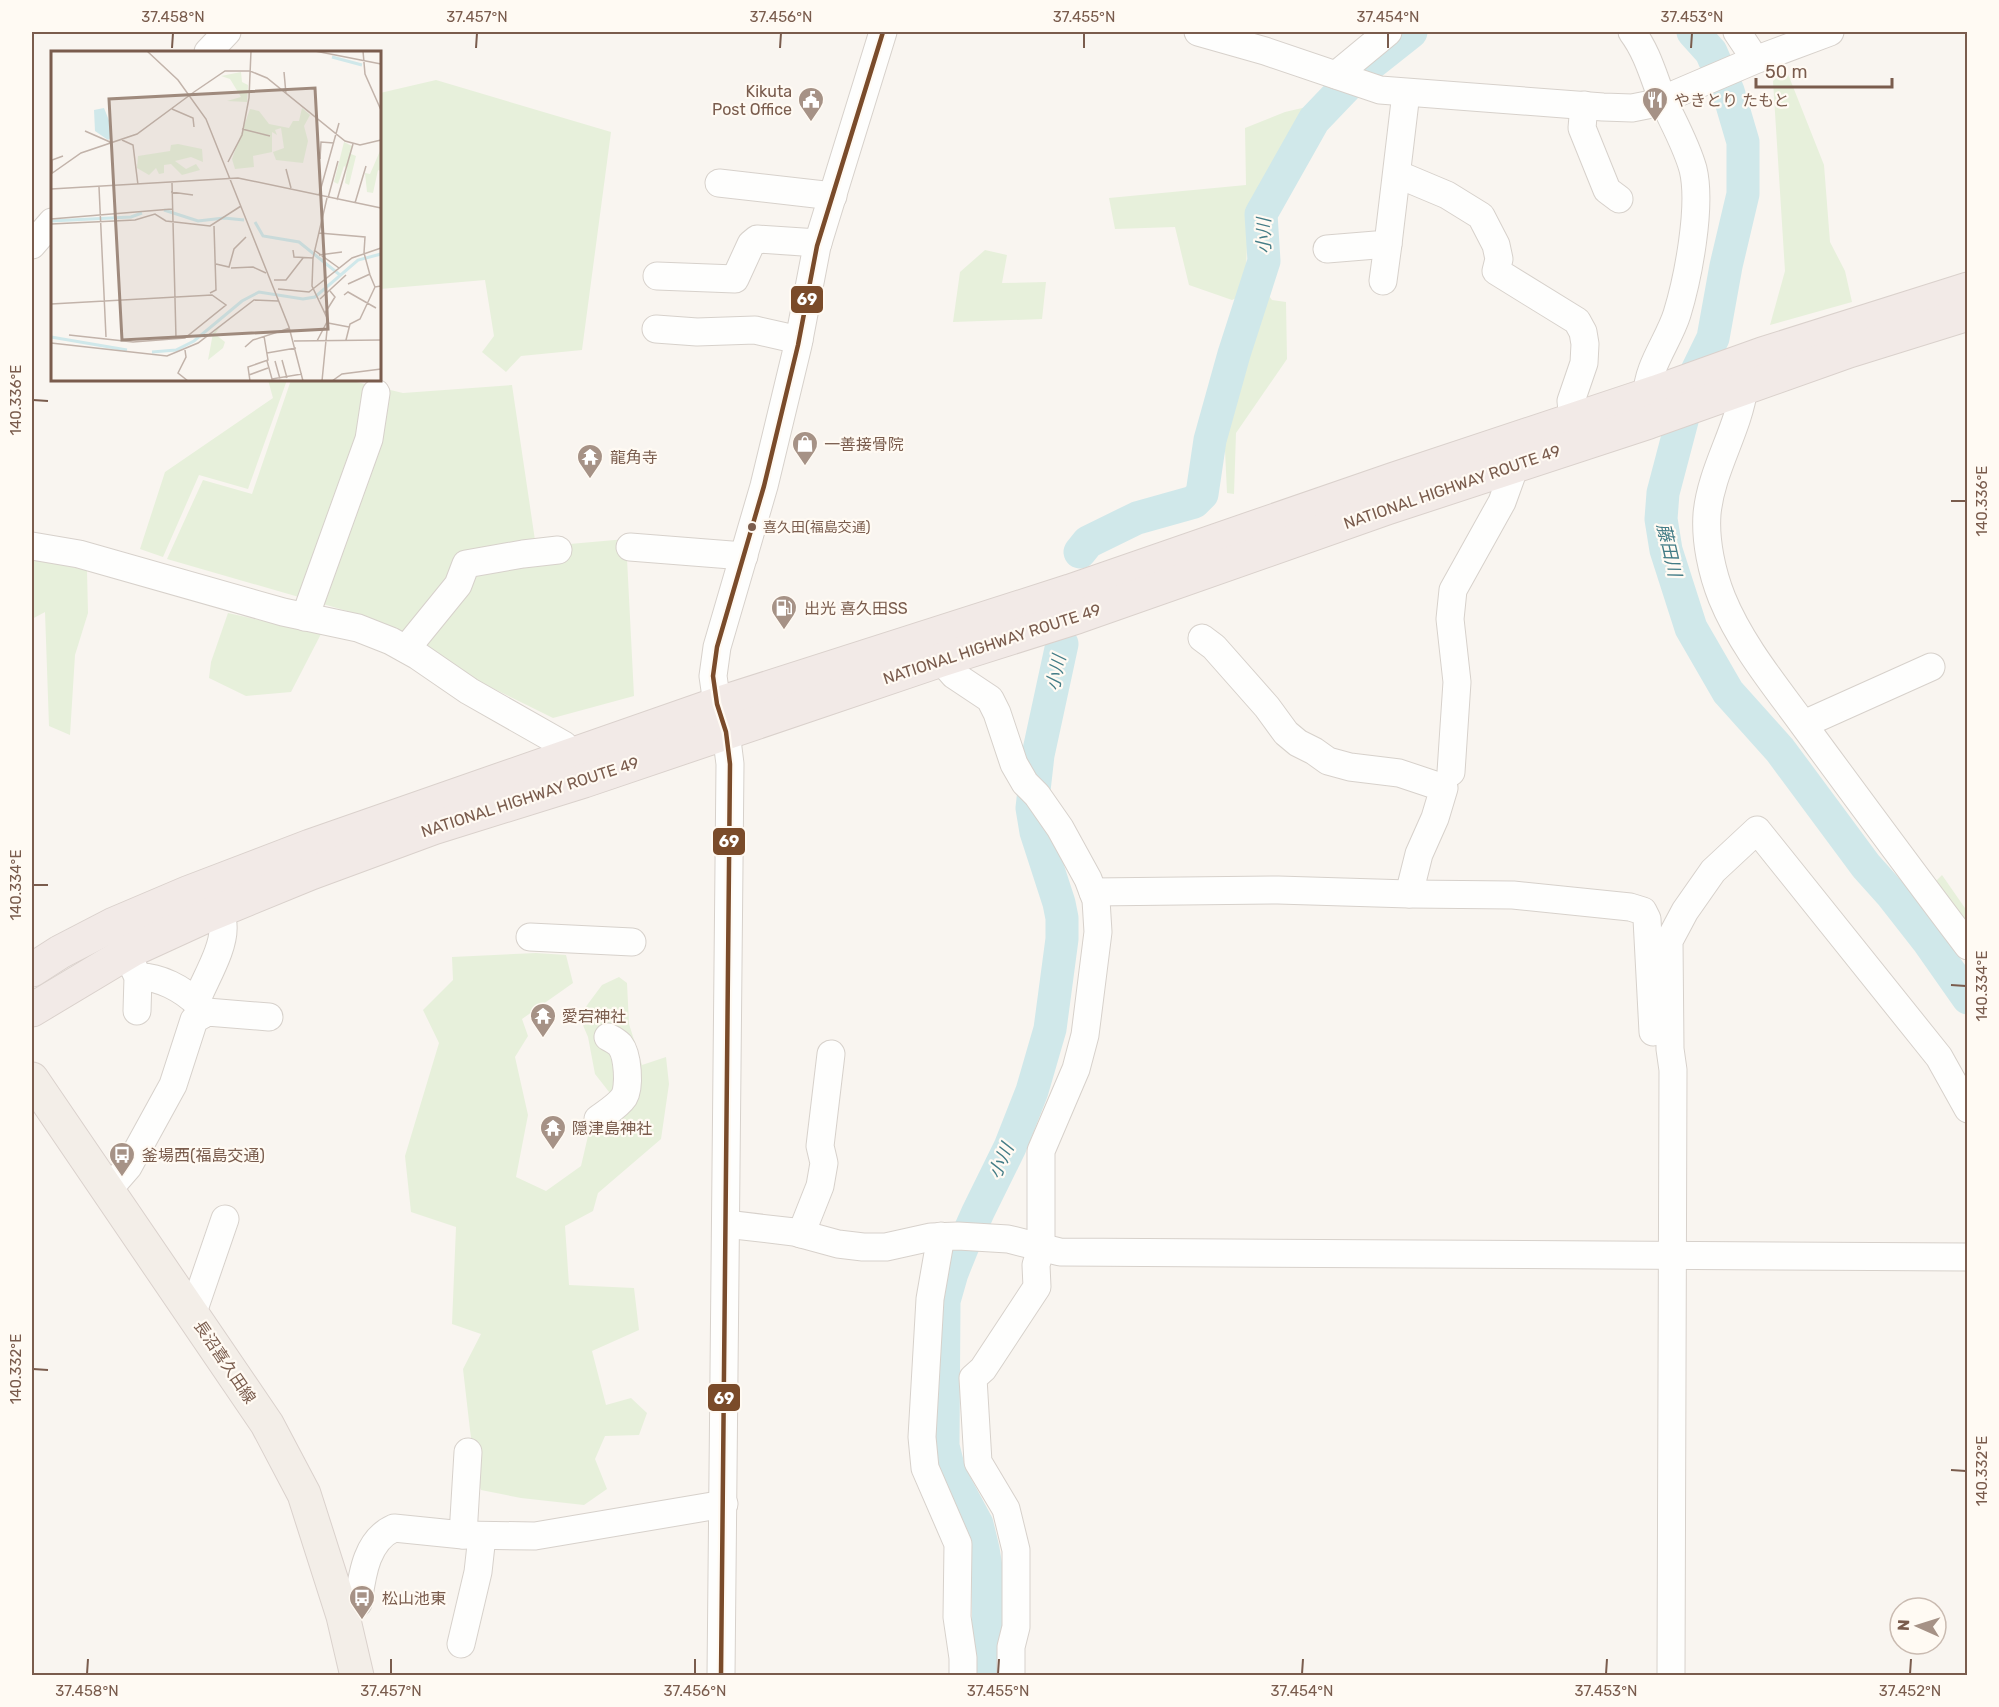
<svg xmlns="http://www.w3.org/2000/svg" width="1999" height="1707" viewBox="0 0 1999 1707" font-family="Rubik,'Noto Sans JP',sans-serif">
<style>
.green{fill:#e7f0db}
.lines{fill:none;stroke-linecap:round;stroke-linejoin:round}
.river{stroke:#d0e8ea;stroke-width:33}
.minor-casing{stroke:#d7d1cb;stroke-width:29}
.major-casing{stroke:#dad1cc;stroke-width:35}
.highway-casing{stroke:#dad1cc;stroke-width:35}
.minor{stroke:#fefefd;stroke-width:27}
.major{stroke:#f3eee8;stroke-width:33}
.highway{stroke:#f2eae7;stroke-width:33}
.bus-1-casing{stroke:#fffaf3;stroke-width:9}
.bus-1{stroke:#7a4b2a;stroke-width:4.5}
.ticks{fill:none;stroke:#7a5c4d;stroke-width:2}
.bus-dot{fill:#7a5c4d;stroke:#fffaf3;stroke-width:2}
.labels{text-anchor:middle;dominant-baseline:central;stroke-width:4.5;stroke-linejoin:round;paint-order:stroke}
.bus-label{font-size:14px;fill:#7a5c4d;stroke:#fffaf3;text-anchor:start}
.poi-label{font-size:16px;fill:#7a5c4d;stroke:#fffaf3;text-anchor:start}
.street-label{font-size:16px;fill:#7a5c4d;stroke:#fffaf3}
.water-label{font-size:18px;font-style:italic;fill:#437c86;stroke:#fffaf3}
.inset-river{fill:none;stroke:#d0e8ea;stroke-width:3}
.inset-road{fill:none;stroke:#c2b3aa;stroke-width:1.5}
.view{fill:#9f8a7d;fill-opacity:0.15;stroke:#9f8a7d;stroke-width:3}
.inset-edge{fill:none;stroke:#7a5c4d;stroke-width:3}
.line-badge{stroke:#fffaf3;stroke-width:2}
.badge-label{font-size:16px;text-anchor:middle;font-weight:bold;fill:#fff}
.neatline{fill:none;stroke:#7a5c4d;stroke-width:2}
.ticks-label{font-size:15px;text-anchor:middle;fill:#7a5c4d}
</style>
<rect width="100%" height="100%" fill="#f9f5f0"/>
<!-- green -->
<g class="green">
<polygon points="1786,69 1824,165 1830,242 1845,271 1852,302 1770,325 1785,271 1773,81"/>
<polygon points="436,80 611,132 582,350 521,356 506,372 482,352 494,336 485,280 380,289 380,93"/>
<polygon points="1315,105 1285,144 1275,172 1255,215 1247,245 1246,270 1241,296 1232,300 1189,285 1175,227 1115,229 1109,198 1246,185 1245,128 1285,112"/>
<polygon points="985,250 1007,255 1002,283 1046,282 1042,319 953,322 960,272"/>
<polygon points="1264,289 1272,300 1286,302 1287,359 1236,433 1234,494 1227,493 1225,450 1219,427"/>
<polygon points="268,380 287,380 248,489 199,475 163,557 140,549 165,472 273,398"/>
<polygon points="291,380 348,380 403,393 512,385 536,547 626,539 634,696 553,718 466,675 354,613 167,559 203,480 252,494"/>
<polygon points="32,559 87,570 88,613 75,655 70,735 49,726 45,612 32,619"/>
<polygon points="228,613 321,634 291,692 246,696 209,678 211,662"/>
<polygon points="1942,875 1967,911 1967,934 1931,886"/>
<polygon points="536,953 566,955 573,983 522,1019 528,1036 515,1057 528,1115 516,1177 546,1191 581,1166 591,1123 613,1097 595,1074 588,1037 579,1016 602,985 619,977 627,983 629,1024 642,1065 666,1057 669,1084 661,1139 598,1193 593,1211 565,1226 569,1285 634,1288 639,1330 592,1351 606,1405 631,1398 647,1413 639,1435 605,1436 595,1459 607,1489 584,1505 521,1498 481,1490 477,1479 470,1430 463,1369 481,1334 452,1324 456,1227 411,1212 405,1156 439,1043 423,1010 453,980 452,957"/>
</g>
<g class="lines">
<!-- river -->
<g class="river">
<polyline points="1693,32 1711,52 1728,91 1743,142 1743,194 1726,266 1713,338 1693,379 1663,493 1661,519 1666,550 1691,628 1728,692 1780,750 1866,866 1892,895 1928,941 1968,998"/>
<polyline points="1080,552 1088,542 1137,518 1194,502 1202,494 1210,440 1234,354 1264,261 1261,214 1314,120 1358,74 1411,32"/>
<polyline points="989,1676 988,1580 983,1549 977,1524 950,1474 943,1446 944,1301 952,1273 962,1248 978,1212 1010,1147 1032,1091 1050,1029 1062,939 1062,918 1059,903 1036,832 1032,808 1038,755 1062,644"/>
</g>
<defs>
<g id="minor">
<polyline points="1198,32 1265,51 1380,90 1603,107 1632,108 1652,104 1755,60 1830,32"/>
<path d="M1632,32c15,20 21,43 30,66 11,24 24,46 31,71 9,37 -5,109 -16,145 -8,26 -30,53 -30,81"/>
<polyline points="1737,32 1749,50"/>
<polyline points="208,52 227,32"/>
<polyline points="1336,75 1388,32"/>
<polyline points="1584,105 1582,128 1607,190 1619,199"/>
<polyline points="1397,174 1447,195 1481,216 1496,245 1499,259 1496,271 1577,321 1583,332 1585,344 1584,363 1571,401 1573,420"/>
<polyline points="719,183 833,196"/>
<polyline points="32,245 52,222"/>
<polyline points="1327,249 1388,244 1406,93"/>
<polyline points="657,276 735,279 751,244 757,239 818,243"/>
<polyline points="1383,281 1388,244"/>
<polyline points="656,329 697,332 755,330 799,340"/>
<path d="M1744,388c-6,43 -33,82 -37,126 -2,27 5,59 15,84 20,49 56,91 86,133 53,72 106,144 160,215"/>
<polyline points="32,546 79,554 283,612 358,628 391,641 418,656 469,691 564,745 571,755"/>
<polyline points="630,547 744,556"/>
<polyline points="305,617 369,439 376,393"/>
<polyline points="1202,638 1214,647 1267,707 1286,733 1298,743 1314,751 1328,761 1350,767 1399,773 1444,788 1435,818 1419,854 1409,894"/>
<polyline points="406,649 458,585 466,564 523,554 558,550"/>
<polyline points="941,660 954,675 990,699 997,713 1014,764 1025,783 1037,795 1060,828 1088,879 1096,900 1098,932 1085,1035 1076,1069 1041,1151 1041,1248 1036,1265 1037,1287 983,1369 973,1378 978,1462 1006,1509 1016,1550 1016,1627 1011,1647 1011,1676"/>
<polyline points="1804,724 1931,667"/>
<polyline points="1451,772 1457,682 1450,619 1453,590 1502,502 1515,466"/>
<polyline points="1093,892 1278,890 1409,894 1513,895 1630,907 1643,911 1647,919 1653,1032"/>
<polyline points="530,937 632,942"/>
<polyline points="130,960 138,977 137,1011"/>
<path d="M138,977c21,-1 45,12 60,27"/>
<path d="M204,1014l-6,-10 1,-9c8,-19 26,-49 24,-70 0,-5 -3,-9 -5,-14"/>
<path d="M598,1119c8,-6 20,-13 26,-22 6,-10 4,-42 -4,-52 -3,-3 -8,-6 -12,-8"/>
<polyline points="108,1190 128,1167 173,1085 194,1020 207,1012 269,1017"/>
<polyline points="726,1224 794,1232 838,1244 863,1247 886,1247 931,1237 958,1236 1008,1239 1060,1252 1968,1257"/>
<polyline points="801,1234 820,1186 824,1163 820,1146 831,1054"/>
<polyline points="941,1236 930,1299 922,1437 925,1468 958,1544 957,1617 963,1658 963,1676"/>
<polyline points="192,1315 225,1219"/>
<polyline points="463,1535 468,1452"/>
<path d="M343,1616l15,-13c4,-27 8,-63 36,-75l69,7 72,1 189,-32"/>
<polyline points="461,1644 478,1572 482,1536"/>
<polyline points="721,1676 730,764 726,732 717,704 713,676 717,647 764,486 798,345 817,246 883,32"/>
<polyline points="1671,1676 1673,1070 1670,1049 1669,941 1685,911 1713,871 1757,830 1939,1057 1968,1109"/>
</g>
<polyline id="major" points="32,1079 267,1424 304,1494 343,1616 357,1676"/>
<g id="highway">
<polyline points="32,970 60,952 114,924 187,893 310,846 717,704 1070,591 1394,479 1656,392 1762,354 1968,289"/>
<polyline points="32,1010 132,950 204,917 311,873 433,828 584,781 941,660 1077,617 1387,508 1649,422 1849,351 1968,314"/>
</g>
</defs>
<!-- minor casing -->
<use href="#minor" class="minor-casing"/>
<!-- major casing -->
<use href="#major" class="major-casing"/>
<!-- highway casing -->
<use href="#highway" class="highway-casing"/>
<!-- minor -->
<use href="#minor" class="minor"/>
<!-- major -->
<use href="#major" class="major"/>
<!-- highway -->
<use href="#highway" class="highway"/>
<defs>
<polyline id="bus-1" points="721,1676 730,764 726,732 717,704 713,676 717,647 764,486 798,345 817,246 883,32"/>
</defs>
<!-- bus-1 casing -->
<use href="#bus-1" class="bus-1-casing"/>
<!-- bus-1 -->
<use href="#bus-1" class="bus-1"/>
</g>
<!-- ticks -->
<path class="ticks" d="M172,48l1,-15M476,48l1,-15M780,48l1,-15M1084,48v-15M1388,48v-15M1691,48l1,-15M33,400l15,1M1951,501h15M33,885h15M1951,985l15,1M33,1369l15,1M1951,1470l15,1M87,1674l1,-15M391,1674v-15M695,1674v-15M998,1674l1,-15M1302,1674l1,-15M1606,1674l1,-15M1910,1674l1,-15"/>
<!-- icons -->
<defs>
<symbol id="civic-pin" viewBox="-11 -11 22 30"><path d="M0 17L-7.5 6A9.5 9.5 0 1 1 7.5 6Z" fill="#a69286" stroke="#fffaf3"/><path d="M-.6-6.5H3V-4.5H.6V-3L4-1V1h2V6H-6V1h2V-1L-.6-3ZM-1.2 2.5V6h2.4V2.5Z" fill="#fff"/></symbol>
<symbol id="restaurant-pin" viewBox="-11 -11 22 30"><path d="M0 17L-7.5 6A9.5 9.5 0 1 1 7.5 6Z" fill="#a69286" stroke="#fffaf3"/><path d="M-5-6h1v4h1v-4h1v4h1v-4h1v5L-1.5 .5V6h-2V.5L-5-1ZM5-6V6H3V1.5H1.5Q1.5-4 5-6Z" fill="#fff"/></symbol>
<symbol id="shop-pin" viewBox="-11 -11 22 30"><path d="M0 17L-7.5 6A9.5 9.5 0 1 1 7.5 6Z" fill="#a69286" stroke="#fffaf3"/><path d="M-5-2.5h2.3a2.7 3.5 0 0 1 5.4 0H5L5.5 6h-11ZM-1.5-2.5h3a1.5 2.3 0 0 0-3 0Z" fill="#fff"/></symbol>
<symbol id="temple-pin" viewBox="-11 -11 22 30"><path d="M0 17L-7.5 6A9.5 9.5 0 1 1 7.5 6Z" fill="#a69286" stroke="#fffaf3"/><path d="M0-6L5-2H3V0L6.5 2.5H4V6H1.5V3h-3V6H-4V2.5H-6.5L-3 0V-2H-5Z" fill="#fff"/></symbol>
<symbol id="fuel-pin" viewBox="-11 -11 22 30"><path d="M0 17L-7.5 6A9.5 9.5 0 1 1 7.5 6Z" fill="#a69286" stroke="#fffaf3"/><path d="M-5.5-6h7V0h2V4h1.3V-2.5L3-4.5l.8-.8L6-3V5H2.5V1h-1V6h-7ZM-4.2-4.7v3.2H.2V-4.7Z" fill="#fff"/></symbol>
<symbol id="bus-pin" viewBox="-11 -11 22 30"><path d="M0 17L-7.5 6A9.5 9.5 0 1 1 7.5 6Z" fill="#a69286" stroke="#fffaf3"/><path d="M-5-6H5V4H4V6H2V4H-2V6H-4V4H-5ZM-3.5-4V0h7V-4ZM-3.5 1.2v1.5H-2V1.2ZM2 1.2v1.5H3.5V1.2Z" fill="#fff"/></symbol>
</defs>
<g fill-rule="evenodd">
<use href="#civic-pin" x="796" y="85" width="30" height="40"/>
<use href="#restaurant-pin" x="1640" y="85" width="30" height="40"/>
<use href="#shop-pin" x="790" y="429" width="30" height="40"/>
<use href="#temple-pin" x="575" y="442" width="30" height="40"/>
<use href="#fuel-pin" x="769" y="593" width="30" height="40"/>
<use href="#temple-pin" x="528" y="1001" width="30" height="40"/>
<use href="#temple-pin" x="538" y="1113" width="30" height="40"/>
<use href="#bus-pin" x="107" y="1140" width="30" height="40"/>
<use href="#bus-pin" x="347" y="1583" width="30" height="40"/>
</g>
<!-- markers -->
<circle class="bus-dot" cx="752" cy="527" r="5"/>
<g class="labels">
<!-- bus labels -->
<g class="bus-label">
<text x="763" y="527">喜久田(福島交通)</text>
</g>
<!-- poi labels -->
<g class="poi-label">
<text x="792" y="91" text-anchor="end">Kikuta<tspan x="792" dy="18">Post Office</tspan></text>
<text x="1674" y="100">やきとり たもと</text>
<text x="824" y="444">一善接骨院</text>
<text x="610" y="457">龍角寺</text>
<text x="804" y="608">出光 喜久田SS</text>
<text x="562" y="1016">愛宕神社</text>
<text x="572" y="1128">隠津島神社</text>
<text x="142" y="1155">釜場西(福島交通)</text>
<text x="382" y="1598">松山池東</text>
</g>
<!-- street labels -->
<g class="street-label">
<text transform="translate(1452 487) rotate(-19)">NATIONAL HIGHWAY ROUTE 49</text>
<text transform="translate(992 644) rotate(-18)">NATIONAL HIGHWAY ROUTE 49</text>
<text transform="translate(530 797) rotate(-18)">NATIONAL HIGHWAY ROUTE 49</text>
<text transform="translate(225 1362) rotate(56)">長沼喜久田線</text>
</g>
<!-- water labels -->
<g class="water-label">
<text transform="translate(1264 236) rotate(-90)">小川</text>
<text transform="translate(1669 550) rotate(77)">藤田川</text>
<text transform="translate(1056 673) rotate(-78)">小川</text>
<text transform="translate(1001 1161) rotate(-66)">小川</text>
</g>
</g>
<!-- overview -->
<g transform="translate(51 51)">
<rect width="330" height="330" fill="#f9f5f0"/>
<path d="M190,21l1,10 6,3 -1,17 -20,-1 14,-4 -11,-18 -9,-3zM251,57l8,7 -6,11 4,15 -5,22 -27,-3 -3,-8 11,-4 -3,-20 -6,2 2,5 -5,-3v20l-19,4 1,11 -19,2 -3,-10 18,-50 9,2 10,13 20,4 4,-7h6zM293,91l8,4 -1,8 5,2 -7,29 -4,-2 2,-15 -3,-2 -6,18 -4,-2zM127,93l24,5 1,13 -12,-5 -16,4 11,8 10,-5 4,6 -18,5 -11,-11 -7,1v8l-5,1 -3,-6 -7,7 -12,-7 1,-12 32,-5 1,-6zM329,100l1,20 -3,-1 -5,23 -6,-1 -2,-19 5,1zM169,276l-5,7 10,8 -2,6 -15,12 5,-27z" fill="#e7f0db"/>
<path d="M53,57l8,20v9l-4,3 -13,-9 -1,-21z" fill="#d0e8ea"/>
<path class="inset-river" d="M281,6l30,8M113,159l34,11 26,-3 20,2M0,170l80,-4 11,-4M204,171l8,14 36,6 41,33M0,286l76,13M101,301l24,-2 18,-9 48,-40 17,-9 44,7 12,-2 43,-37 23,-6"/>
<path class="inset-road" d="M96,0l31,29 28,39 83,208 14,54M264,0l66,13M312,0l2,23 16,36M233,21l2,22M143,41l31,-21h25l17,7 78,63 15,4 21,-5M121,58l21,9 1,9M191,78l28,7M34,80l25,11M71,89l11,5 5,40M269,108l1,-17 13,1M177,111l14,-27 7,-37 2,-47M235,118l5,19M1,122v-13l11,-4M0,123l30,-21 56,-19 57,-42M121,132l4,155M48,136l7,150M0,138l187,-11 143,30M120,141l22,3M268,144l20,-72M277,147l10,-37M286,149l16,-56M304,152l11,-37M0,168l121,-10M0,173l84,-4 20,-6 11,7 44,5 31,-20M268,182l46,4 -1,16 6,22 5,12 6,-1M242,199l1,7 19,1M263,199l25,18M268,204l23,-3M165,213l13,3 5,-18 12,-12M180,217l22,-1 13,6M223,229h12l17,-22M297,233l22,-10M227,238l31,3 43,-34 29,-10M159,242l6,-3 -2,-64M293,244l4,-3 28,16M269,248l26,-24M0,253l161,-9 14,10 -41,33 -52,4 -64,-7M274,262l10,-16 -5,-6M277,272l21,4M295,289l4,-16 10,-5 15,-32M243,290l87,-1M266,290l11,-21M0,292l116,13 31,-13 56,-43 24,1M194,296l8,-7 37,-12M134,299l1,7 -8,16 10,8M216,302l29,-5M231,309l5,18M216,310l5,18 30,-5M224,310l5,18M198,324l19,-7M199,330l-2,-14 20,-7 -4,-24M271,330l6,-61 -16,-34 1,-28 14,-60M281,330l10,-7 39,-5"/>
<path class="view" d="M264,37l13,241 -206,11 -13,-241z"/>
<rect width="330" height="330" class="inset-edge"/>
</g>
<g class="line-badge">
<rect x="790" y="285" width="34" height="29" rx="6" fill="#7a4b2a"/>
<rect x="712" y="827" width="34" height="29" rx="6" fill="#7a4b2a"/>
<rect x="707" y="1383" width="34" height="29" rx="6" fill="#7a4b2a"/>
</g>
<g class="badge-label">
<text x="807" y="305">69</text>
<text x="729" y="847">69</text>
<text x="724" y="1404">69</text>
</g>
<!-- border -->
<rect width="1999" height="1707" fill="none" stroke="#fffaf3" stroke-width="66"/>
<!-- north arrow -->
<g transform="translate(1918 1626) rotate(273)"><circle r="28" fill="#fffaf3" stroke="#cabbb1" stroke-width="1.5"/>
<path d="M0-4.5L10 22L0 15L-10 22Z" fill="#a69286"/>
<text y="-9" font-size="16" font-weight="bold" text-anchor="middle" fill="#7a5c4d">N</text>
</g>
<!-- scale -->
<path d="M1756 78v9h136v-9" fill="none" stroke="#7a5c4d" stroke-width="3"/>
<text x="1765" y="78" font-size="18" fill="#7a5c4d" stroke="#fffaf3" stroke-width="4.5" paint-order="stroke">50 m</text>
<rect x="33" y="33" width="1933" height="1641" class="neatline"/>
<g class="ticks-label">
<text x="173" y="22">37.458°N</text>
<text x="477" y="22">37.457°N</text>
<text x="781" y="22">37.456°N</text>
<text x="1084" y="22">37.455°N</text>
<text x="1388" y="22">37.454°N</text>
<text x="1692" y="22">37.453°N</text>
<text transform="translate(16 400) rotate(-90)" y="5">140.336°E</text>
<text transform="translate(1982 501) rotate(-90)" y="5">140.336°E</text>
<text transform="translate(16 885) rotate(-90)" y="5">140.334°E</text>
<text transform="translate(1982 986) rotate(-90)" y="5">140.334°E</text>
<text transform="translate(16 1369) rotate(-90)" y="5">140.332°E</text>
<text transform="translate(1982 1471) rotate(-90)" y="5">140.332°E</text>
<text x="87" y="1696">37.458°N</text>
<text x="391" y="1696">37.457°N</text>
<text x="695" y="1696">37.456°N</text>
<text x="998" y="1696">37.455°N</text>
<text x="1302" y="1696">37.454°N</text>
<text x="1606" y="1696">37.453°N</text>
<text x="1910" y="1696">37.452°N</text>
</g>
</svg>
